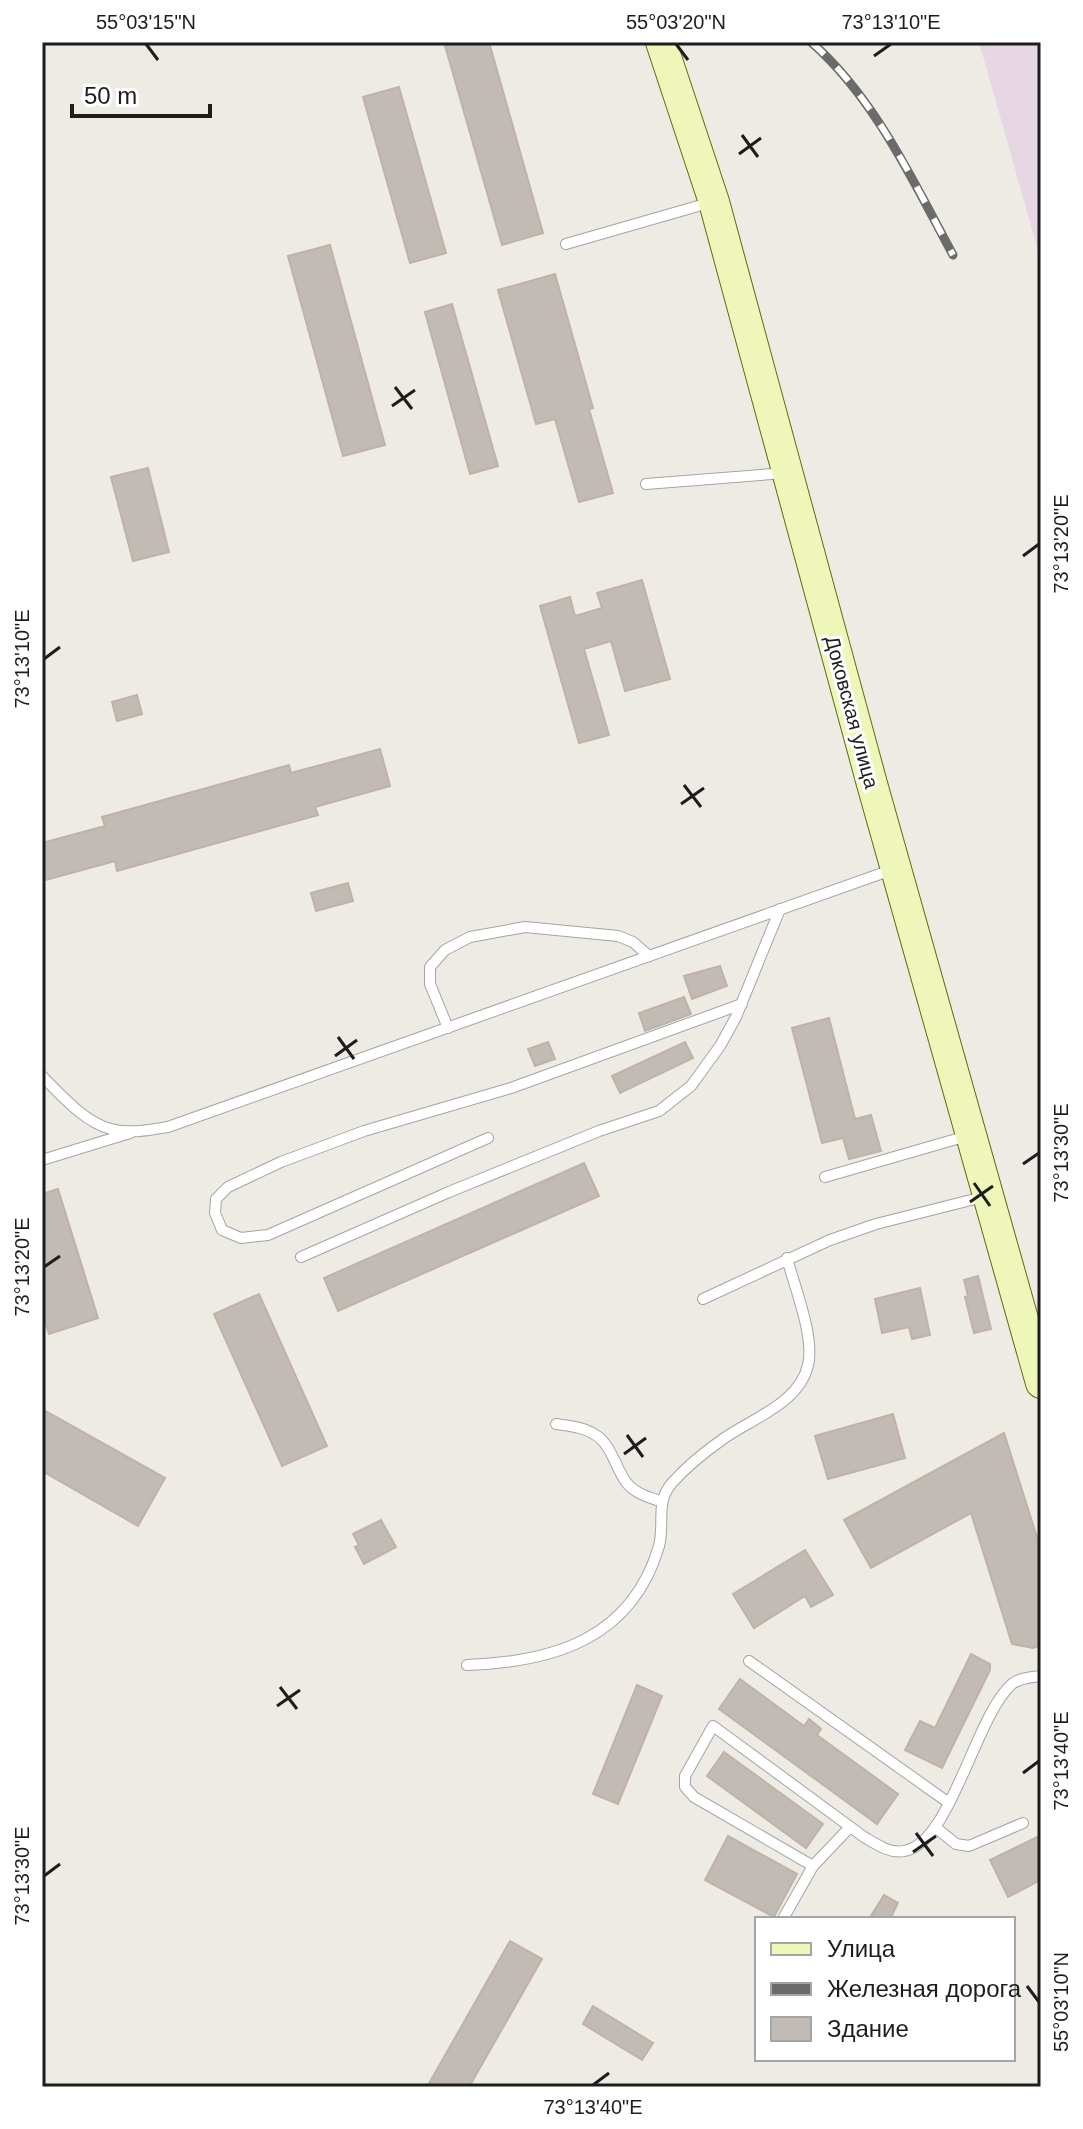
<svg xmlns="http://www.w3.org/2000/svg" width="1083" height="2129" viewBox="0 0 1083 2129" font-family="Helvetica,sans-serif">
<style>
.industrial{fill:#e7d6e3}
.building{fill:#c2bab4;stroke:#bfb3a7;stroke-width:2}
.lines{fill:none;stroke-linecap:round;stroke-linejoin:round}
.lane-casing{stroke:#a4a4a4;stroke-width:12}
.secondary-casing{stroke:#5e6e0b;stroke-width:32}
.lane{stroke:#fff;stroke-width:10}
.secondary{stroke:#eff6ba;stroke-width:30}
.rail-casing{stroke:#6b6b6b;stroke-width:9}
.rail{stroke:#fff;stroke-width:6;stroke-dasharray:18;stroke-linecap:butt}
.ticks{fill:none;stroke:#1d1d1d;stroke-width:3}
.labels{text-anchor:middle;dominant-baseline:central;stroke-width:6;stroke-linejoin:round;paint-order:stroke}
.street-label{font-size:20px;fill:#1d1d1d;stroke:#fff}
.neatline{fill:none;stroke:#1d1d1d;stroke-width:3}
.ticks-label{font-size:20px;text-anchor:middle;fill:#1d1d1d}
</style>
<rect width="100%" height="100%" fill="#eeebe4"/>
<!-- industrial -->
<polygon class="industrial" points="979,42 1041,42 1041,261"/>
<!-- building -->
<g class="building">
<polygon points="444,42 489,42 543,233 502,245"/>
<polygon points="399,87 446,253 410,263 363,97"/>
<polygon points="330,245 385,445 343,456 288,256"/>
<polygon points="555,274 593,408 589,409 613,493 579,502 555,419 536,424 498,290"/>
<polygon points="452,304 498,466 470,474 425,312"/>
<polygon points="148,468 169,552 133,561 111,477"/>
<polygon points="642,580 670,679 625,691 611,641 584,649 609,735 579,743 540,606 570,597 575,616 602,608 597,593"/>
<polygon points="137,695 142,714 117,721 112,702"/>
<polygon points="380,749 390,786 315,807 318,815 117,871 115,861 42,881 42,843 105,826 102,817 289,765 291,773"/>
<polygon points="348,883 353,901 316,911 311,893"/>
<polygon points="720,966 727,986 692,999 684,976"/>
<polygon points="684,997 691,1014 645,1031 639,1013"/>
<polygon points="829,1018 855,1119 871,1115 881,1151 849,1159 843,1138 822,1143 792,1028"/>
<polygon points="548,1042 555,1059 535,1066 528,1049"/>
<polygon points="685,1042 693,1058 620,1093 612,1076"/>
<polygon points="584,1163 599,1196 338,1311 324,1278"/>
<polygon points="58,1189 98,1318 49,1334 42,1312 42,1194"/>
<polygon points="978,1276 991,1329 974,1333 965,1297 968,1296 964,1280"/>
<polygon points="920,1288 930,1335 912,1339 909,1327 882,1333 875,1299"/>
<polygon points="259,1294 327,1446 282,1466 214,1314"/>
<polygon points="42,1409 165,1478 138,1526 42,1471"/>
<polygon points="893,1414 905,1458 828,1479 815,1436"/>
<polygon points="1004,1433 1041,1550 1041,1645 1033,1648 1012,1644 971,1513 871,1568 844,1520"/>
<polygon points="381,1520 396,1547 364,1564 355,1547 359,1545 353,1534"/>
<polygon points="805,1550 833,1595 811,1607 805,1596 754,1628 733,1594"/>
<polygon points="971,1654 990,1664 990,1670 942,1768 905,1750 920,1721 935,1728"/>
<polygon points="740,1679 804,1726 809,1719 821,1729 817,1735 898,1794 877,1824 719,1709"/>
<polygon points="637,1685 662,1696 618,1804 593,1794"/>
<polygon points="724,1752 823,1824 806,1848 707,1776"/>
<polygon points="1041,1835 1041,1880 1008,1897 990,1860"/>
<polygon points="728,1836 797,1874 774,1917 705,1880"/>
<polygon points="884,1895 898,1903 890,1919 869,1919"/>
<polygon points="510,1941 542,1959 469,2087 427,2087"/>
<polygon points="593,2006 653,2043 642,2060 583,2024"/>
</g>
<g class="lines">
<defs>
<g id="lane">
<polyline points="566,244 712,202"/>
<polyline points="646,484 785,473"/>
<polyline points="448,1028 430,984 430,967 445,950 470,937 525,927 618,936 633,942 649,956"/>
<path d="M42,1076c19,19 42,46 69,53 19,5 39,1 57,-2l726,-258"/>
<polyline points="488,1138 268,1235 241,1238 222,1230 215,1213 216,1199 228,1187 281,1162 364,1131 511,1088 742,1004"/>
<polyline points="42,1160 130,1133"/>
<polyline points="825,1177 967,1136"/>
<polyline points="301,1257 449,1192 599,1131 659,1111 691,1086 720,1046 736,1017 780,909"/>
<polyline points="703,1299 830,1240 876,1224 983,1197"/>
<path d="M556,1424c13,2 27,3 38,10 17,9 21,33 32,48 8,11 22,15 34,19"/>
<polyline points="749,1661 949,1803"/>
<path d="M467,1665c86,-3 165,-26 192,-119 6,-23 -4,-44 13,-63 14,-16 34,-32 51,-44 28,-20 77,-36 85,-74 7,-28 -14,-79 -21,-107"/>
<polyline points="935,1827 956,1844 969,1846 1023,1823"/>
<path d="M813,1866l-119,-69 -9,-10v-11l28,-50 151,111c12,7 26,17 40,14 47,-7 71,-135 108,-167 7,-6 20,-7 29,-8"/>
<polyline points="784,1917 813,1866 850,1827"/>
</g>
<polyline id="secondary" points="661,42 714,202 872,784 1041,1383"/>
</defs>
<!-- lane casing -->
<use href="#lane" class="lane-casing"/>
<!-- secondary casing -->
<use href="#secondary" class="secondary-casing"/>
<!-- lane -->
<use href="#lane" class="lane"/>
<!-- secondary -->
<use href="#secondary" class="secondary"/>
<defs>
<path id="rail" d="M811,42c64,56 102,139 142,213"/>
</defs>
<!-- rail casing -->
<use href="#rail" class="rail-casing"/>
<!-- rail -->
<use href="#rail" class="rail"/>
</g>
<!-- ticks -->
<path class="ticks" d="M146,44l12,16M676,44l12,16M874,56l17,-12M742,135l16,22M739,154l22,-16M395,387l17,22M392,406l23,-16M1023,556l16,-12M44,659l16,-12M684,785l17,22M681,804l23,-16M338,1037l16,22M335,1056l22,-16M1023,1164l16,-11M974,1183l16,23M970,1202l23,-16M44,1267l16,-11M627,1435l16,22M624,1454l22,-16M280,1687l17,22M277,1706l23,-16M1023,1773l16,-12M916,1833l17,23M913,1852l23,-16M44,1876l16,-12M1027,1986l12,16M593,2085l16,-12"/>
<g class="labels">
<!-- street labels -->
<g class="street-label">
<text transform="translate(852 712) rotate(75)">Доковская улица</text>
</g>
</g>
<!-- border -->
<rect width="1083" height="2129" fill="none" stroke="#ffffff" stroke-width="88"/>
<!-- legend -->
<rect x="755" y="1917" width="260" height="144" fill="#ffffff" stroke="#a5a5a5" stroke-width="2"/>
<rect x="771" y="1943" width="40" height="12" fill="#eff6ba" stroke="#a5a5a5" stroke-width="2"/>
<text x="827" y="1957" font-size="24" fill="#1d1d1d">Улица</text>
<rect x="771" y="1983" width="40" height="12" fill="#6b6b6b" stroke="#a5a5a5" stroke-width="2"/>
<text x="827" y="1997" font-size="24" fill="#1d1d1d">Железная дорога</text>
<rect x="771" y="2017" width="40" height="24" fill="#c2bab4" stroke="#a5a5a5" stroke-width="2"/>
<text x="827" y="2037" font-size="24" fill="#1d1d1d">Здание</text>
<!-- scale -->
<path d="M72 104v12h138v-12" fill="none" stroke="#1d1d1d" stroke-width="4"/>
<text x="84" y="104" font-size="24" fill="#1d1d1d" stroke="#ffffff" stroke-width="6" paint-order="stroke">50 m</text>
<rect x="44" y="44" width="995" height="2041" class="neatline"/>
<g class="ticks-label">
<text x="146" y="29">55°03'15"N</text>
<text x="676" y="29">55°03'20"N</text>
<text x="891" y="29">73°13'10"E</text>
<text transform="translate(1061 544) rotate(-90)" y="7">73°13'20"E</text>
<text transform="translate(22 659) rotate(-90)" y="7">73°13'10"E</text>
<text transform="translate(1061 1153) rotate(-90)" y="7">73°13'30"E</text>
<text transform="translate(22 1267) rotate(-90)" y="7">73°13'20"E</text>
<text transform="translate(1061 1761) rotate(-90)" y="7">73°13'40"E</text>
<text transform="translate(22 1876) rotate(-90)" y="7">73°13'30"E</text>
<text transform="translate(1061 2002) rotate(-90)" y="7">55°03'10"N</text>
<text x="593" y="2114">73°13'40"E</text>
</g>
</svg>
